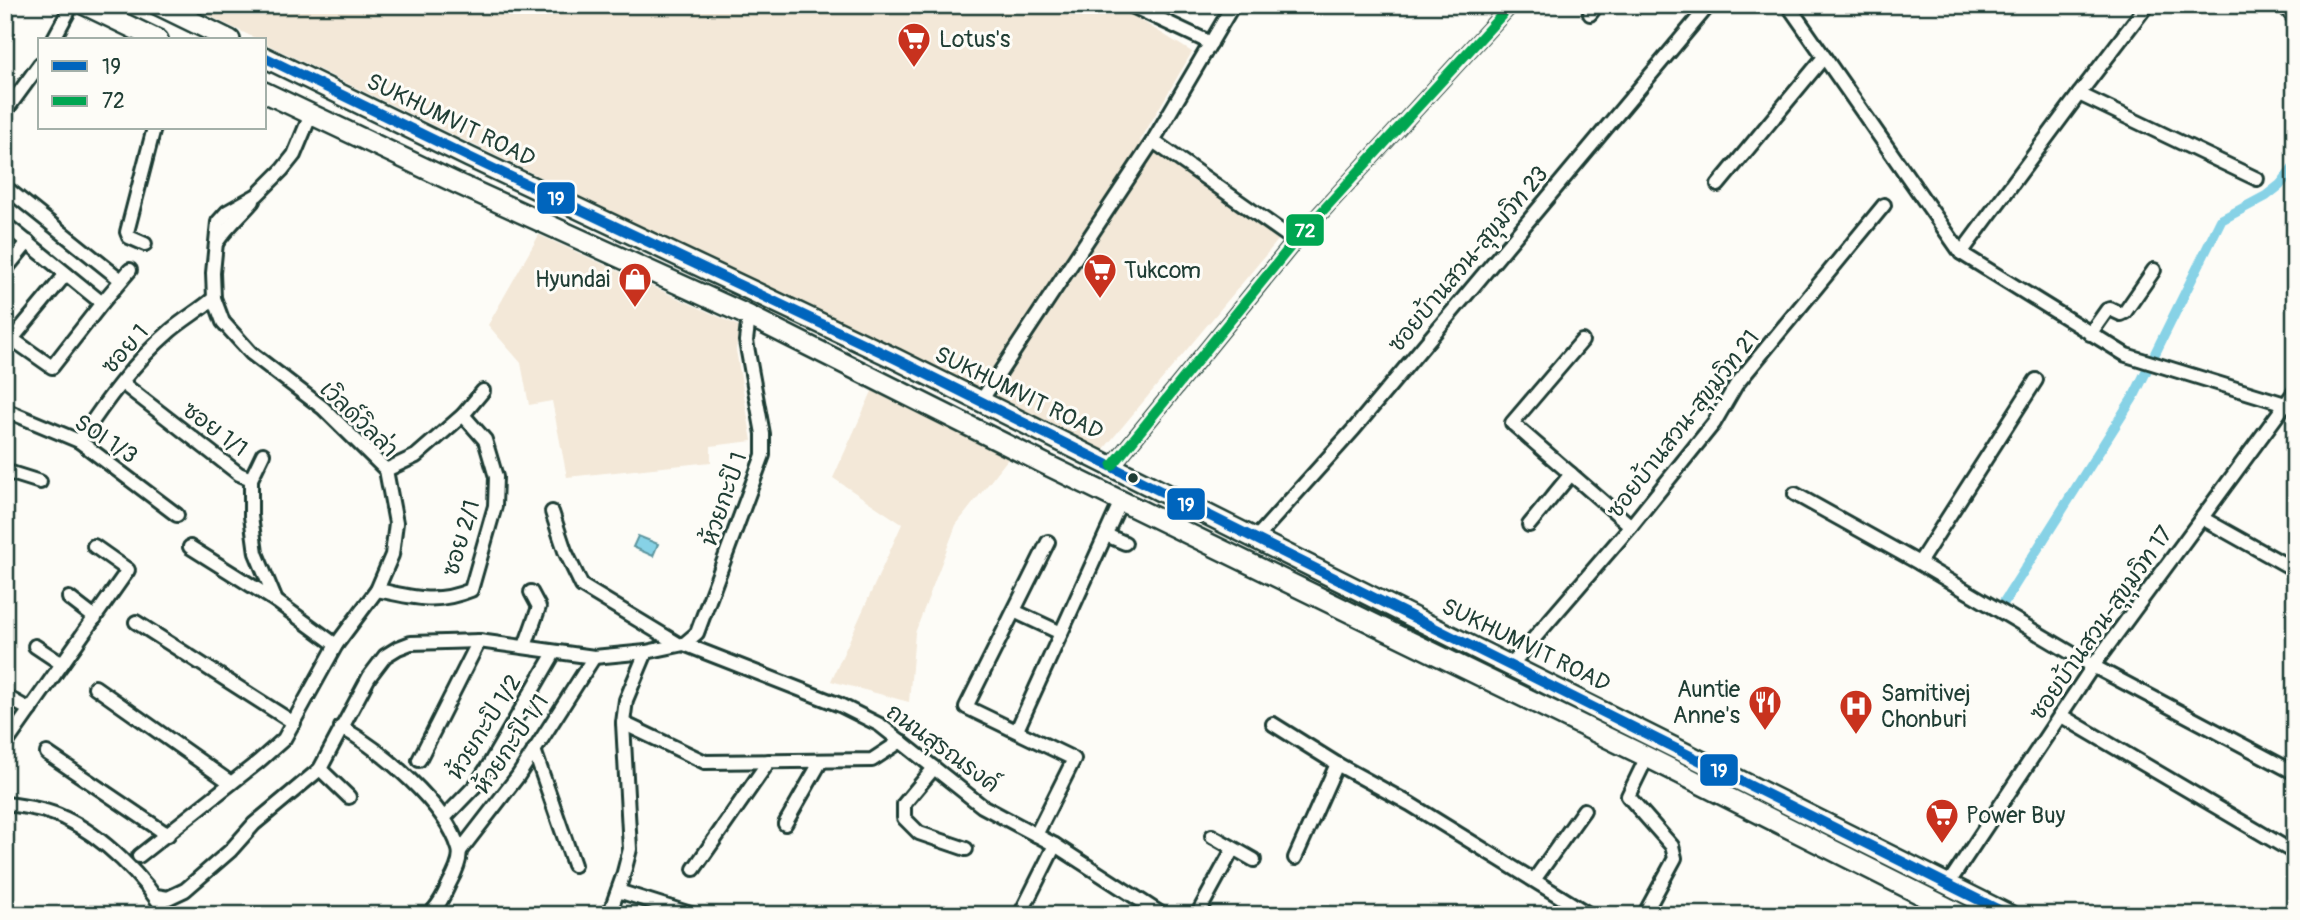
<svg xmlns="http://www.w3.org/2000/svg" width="2300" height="920" viewBox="0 0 2300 920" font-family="Pangolin,'Playpen Sans Thai',sans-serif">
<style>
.built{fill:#f3e8d8}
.water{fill:#87d2e6;stroke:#5d969f;stroke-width:2}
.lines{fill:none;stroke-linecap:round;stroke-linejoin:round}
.canal{stroke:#87d2e6;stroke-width:10}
.street-casing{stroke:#1f3d34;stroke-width:18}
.secondary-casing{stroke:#1f3d34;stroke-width:23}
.primary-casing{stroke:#1f3d34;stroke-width:24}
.street{stroke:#fdfcf7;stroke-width:12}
.secondary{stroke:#fdfcf7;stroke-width:18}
.primary{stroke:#fdfcf7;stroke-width:19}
.bus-1-casing{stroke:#fdfcf7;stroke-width:16}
.bus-2-casing{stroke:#fdfcf7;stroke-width:16}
.bus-1{stroke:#0065bd;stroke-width:10}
.bus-2{stroke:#00a651;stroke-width:10}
.bus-dot{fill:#1f3d34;stroke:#fdfcf7;stroke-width:2.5}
.labels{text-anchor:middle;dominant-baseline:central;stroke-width:6;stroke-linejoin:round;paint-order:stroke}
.poi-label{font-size:23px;fill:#1f3d34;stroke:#fdfcf7;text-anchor:start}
.street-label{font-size:23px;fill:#1f3d34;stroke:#fdfcf7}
.line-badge{stroke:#fdfcf7;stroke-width:2.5}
.badge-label{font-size:19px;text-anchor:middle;font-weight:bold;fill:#fff}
</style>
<rect width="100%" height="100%" fill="#fdfcf7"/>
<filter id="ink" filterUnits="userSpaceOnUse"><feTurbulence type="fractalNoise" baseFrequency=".0143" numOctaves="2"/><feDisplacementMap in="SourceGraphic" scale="14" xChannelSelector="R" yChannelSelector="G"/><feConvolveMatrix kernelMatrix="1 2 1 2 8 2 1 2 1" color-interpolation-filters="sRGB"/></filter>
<g filter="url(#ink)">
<!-- built -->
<g class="built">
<polygon points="187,5 1116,5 1192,52 1140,141 1279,239 1103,450 264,43 264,40 259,40"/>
<polygon points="539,235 739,326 736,350 752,441 711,446 711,462 567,477 552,401 529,405 521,363 488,325"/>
<polygon points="874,387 1011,455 956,525 915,633 909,702 831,681 902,524 833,478"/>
</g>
<!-- water -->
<polygon class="water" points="638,536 658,544 653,556 633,547"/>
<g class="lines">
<!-- canal -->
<polyline class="canal" points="2004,602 2134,396 2221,220 2266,196 2280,185 2295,166"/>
<defs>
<g id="street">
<polyline points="1130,5 1211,43"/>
<polyline points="1788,5 1961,253 2126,355 2295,407"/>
<polyline points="1590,14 1597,5"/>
<polyline points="53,40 72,5"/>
<polyline points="2079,94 2257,179"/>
<polyline points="5,112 40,64"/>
<polyline points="1153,141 1295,241"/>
<polyline points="1718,185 1824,57"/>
<polyline points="10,191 121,280"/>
<polyline points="5,224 102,303 52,367 12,339 5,338"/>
<path d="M217,242c10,-15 24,-27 36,-41"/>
<polyline points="145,244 129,237 127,232 154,128"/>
<polyline points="1961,253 2079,94 2147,5"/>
<polyline points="5,270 28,242"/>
<polyline points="102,303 130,270"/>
<polyline points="2090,334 2107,310 2110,309 2121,314 2125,312 2154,270"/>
<polyline points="12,339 66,274"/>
<polyline points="1582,341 1512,423 1631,526"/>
<polyline points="122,383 239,474 251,479 251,516 256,553 276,601"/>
<polyline points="981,401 1153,141 1233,5"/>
<polyline points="5,410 79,441 177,515"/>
<path d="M79,441c26,-39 55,-79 91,-110 14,-12 30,-21 44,-33"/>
<polyline points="1112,466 1295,241 1511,5"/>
<polyline points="386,470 416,456 463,415 483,391"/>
<polyline points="5,471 40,482"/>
<polyline points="251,479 263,454"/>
<polyline points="1795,494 1919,563 2093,666 2295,773"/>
<polyline points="552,512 565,551 582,586 678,644"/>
<polyline points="2202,518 2295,570"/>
<polyline points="1529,525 1571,474"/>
<polyline points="1106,535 1125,543"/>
<polyline points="1256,538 1354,429 1709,5"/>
<polyline points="190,547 276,601 336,645"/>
<polyline points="1919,563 2036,380"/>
<path d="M377,590c37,7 57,15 94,0l24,-84 1,-29 -11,-37 -22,-25"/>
<polyline points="69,598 95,618"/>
<polyline points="1014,611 1061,633"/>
<polyline points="136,622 294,723"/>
<polyline points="684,644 840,705 880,725 982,806 1055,845 1163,915"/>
<polyline points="684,644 697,633 763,455 763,434 746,341 749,316"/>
<polyline points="35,646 62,664"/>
<polyline points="525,646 539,607 531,592"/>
<polyline points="1511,665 1631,526 1714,423 1736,385 1884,205"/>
<polyline points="95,687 231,783"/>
<polyline points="5,696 30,710"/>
<polyline points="2060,715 2295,853"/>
<polyline points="623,723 705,762 872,760 901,741"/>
<polyline points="1273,724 1337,764 1410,804 1590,915"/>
<path d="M341,727c40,23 105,77 118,122 3,10 -5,26 -10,35 -5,11 -11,24 -21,31"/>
<polyline points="1017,730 1121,501"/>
<polyline points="5,745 128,570 94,546"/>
<polyline points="534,750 574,865"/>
<polyline points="47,753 168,835"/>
<polyline points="419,760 479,641"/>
<polyline points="934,768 904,804 904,818 919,833 966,849"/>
<polyline points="320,769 349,797"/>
<path d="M5,804c20,2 41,5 59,14 39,18 81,60 103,97"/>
<polyline points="444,818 475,786 489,765 554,653"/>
<polyline points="785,824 821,761"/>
<polyline points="1036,835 1074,759 966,707 1048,542"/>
<polyline points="1212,836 1254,860"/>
<polyline points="460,851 518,776 594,657"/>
<polyline points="139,856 258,762 284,739 336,645 377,590 392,555 396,523 386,470 323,408 251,353 223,322 214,298 213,273 218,222 227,212 257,195 282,170 294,155 311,114"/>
<polyline points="1295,858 1337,764"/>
<polyline points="694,869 769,761"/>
<polyline points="1534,880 1584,810"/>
<polyline points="1948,884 2093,666 2295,391"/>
<polyline points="618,891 694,915"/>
<polyline points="156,896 168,898 185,890 230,851 254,824 320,769 369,677 385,656 398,648 411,643 479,641 594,657 646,652 684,644"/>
<polyline points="609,915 623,876 630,849 623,723 626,700 646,652"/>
<polyline points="1020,915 1055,845"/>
<polyline points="1197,915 1233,849"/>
<polyline points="1644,915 1675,858 1672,846 1628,796 1647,757"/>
</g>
<polyline id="secondary" points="2287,5 2295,15"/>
<g id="primary">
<polyline points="85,5 158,40"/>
<polyline points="158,5 230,40"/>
<polyline points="264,57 469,157 896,359 2009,915"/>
<polyline points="264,92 456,183 749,316 1045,464 1647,757 1962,915"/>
</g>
</defs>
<!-- street casing -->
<use href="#street" class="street-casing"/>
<!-- secondary casing -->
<use href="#secondary" class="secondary-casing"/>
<!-- primary casing -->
<use href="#primary" class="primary-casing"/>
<!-- street -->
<use href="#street" class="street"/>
<!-- secondary -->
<use href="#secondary" class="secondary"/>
<!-- primary -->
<use href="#primary" class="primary"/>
<defs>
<polyline id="bus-1" points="264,57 469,157 896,359 2009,915"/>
<polyline id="bus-2" points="1112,466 1295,241 1511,5"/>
</defs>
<!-- bus-1 casing -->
<use href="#bus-1" class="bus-1-casing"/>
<!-- bus-2 casing -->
<use href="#bus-2" class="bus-2-casing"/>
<!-- bus-1 -->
<use href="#bus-1" class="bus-1"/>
<!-- bus-2 -->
<use href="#bus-2" class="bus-2"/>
</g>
</g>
<!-- icons -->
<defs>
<symbol id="supermarket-pin" viewBox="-11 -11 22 30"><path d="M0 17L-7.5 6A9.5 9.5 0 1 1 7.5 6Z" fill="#c8321e" stroke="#fdfcf7"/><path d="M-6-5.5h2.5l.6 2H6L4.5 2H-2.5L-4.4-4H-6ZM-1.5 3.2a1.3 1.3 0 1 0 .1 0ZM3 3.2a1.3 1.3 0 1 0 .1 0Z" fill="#fff"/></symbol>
<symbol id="shop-pin" viewBox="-11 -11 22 30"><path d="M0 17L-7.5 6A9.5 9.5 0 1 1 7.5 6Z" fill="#c8321e" stroke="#fdfcf7"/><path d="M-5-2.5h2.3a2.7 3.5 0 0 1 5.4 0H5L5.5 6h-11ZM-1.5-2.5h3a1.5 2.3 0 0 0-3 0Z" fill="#fff"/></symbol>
<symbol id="restaurant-pin" viewBox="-11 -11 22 30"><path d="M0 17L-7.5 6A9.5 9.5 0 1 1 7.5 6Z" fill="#c8321e" stroke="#fdfcf7"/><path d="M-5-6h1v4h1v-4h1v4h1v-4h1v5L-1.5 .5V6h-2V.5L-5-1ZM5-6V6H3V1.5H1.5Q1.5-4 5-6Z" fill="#fff"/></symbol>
<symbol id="hospital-pin" viewBox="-11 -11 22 30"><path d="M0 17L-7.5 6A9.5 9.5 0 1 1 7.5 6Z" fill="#c8321e" stroke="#fdfcf7"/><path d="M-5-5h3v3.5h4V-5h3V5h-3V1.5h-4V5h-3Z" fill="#fff"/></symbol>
</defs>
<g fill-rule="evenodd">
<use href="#supermarket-pin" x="895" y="20" width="38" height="52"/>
<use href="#supermarket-pin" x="1081" y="251" width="38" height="52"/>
<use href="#shop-pin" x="616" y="260" width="38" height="52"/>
<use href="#restaurant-pin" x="1746" y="683" width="38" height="52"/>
<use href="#hospital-pin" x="1837" y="687" width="38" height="52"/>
<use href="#supermarket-pin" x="1923" y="796" width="38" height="52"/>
</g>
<!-- markers -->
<circle class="bus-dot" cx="1133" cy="478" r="6"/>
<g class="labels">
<!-- poi labels -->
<g class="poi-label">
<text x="939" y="39">Lotus's</text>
<text x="1124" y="270">Tukcom</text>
<text x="610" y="279" text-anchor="end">Hyundai</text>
<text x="1740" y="689" text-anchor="end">Auntie<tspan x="1740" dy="26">Anne's</tspan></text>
<text x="1881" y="693">Samitivej<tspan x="1881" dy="26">Chonburi</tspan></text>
<text x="1966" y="815">Power Buy</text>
</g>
<!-- street labels -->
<g class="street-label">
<text transform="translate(451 120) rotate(26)">SUKHUMVIT ROAD</text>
<text transform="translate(1468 259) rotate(-50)">ซอยบ้านสวน-สุขุมวิท 23</text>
<text transform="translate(125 349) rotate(-48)">ซอย 1</text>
<text transform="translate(1019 393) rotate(26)">SUKHUMVIT ROAD</text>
<text transform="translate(359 419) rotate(44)">เวิลด์วิลล่า</text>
<text transform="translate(1683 424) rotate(-52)">ซอยบ้านสวน-สุขุมวิท 21</text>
<text transform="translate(215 429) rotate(37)">ซอย 1/1</text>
<text transform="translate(106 439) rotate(33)">SOI 1/3</text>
<text transform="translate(724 499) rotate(-71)">ห้วยกะปิ 1</text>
<text transform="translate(461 538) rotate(-73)">ซอย 2/1</text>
<text transform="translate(2101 623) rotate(-55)">ซอยบ้านสวน-สุขุมวิท 17</text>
<text transform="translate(1526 645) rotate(26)">SUKHUMVIT ROAD</text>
<text transform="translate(484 727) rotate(-58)">ห้วยกะปิ 1/2</text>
<text transform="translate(511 744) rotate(-56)">ห้วยกะปิ 1/1</text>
<text transform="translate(943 748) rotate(36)">ถนนสุรณรงค์</text>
</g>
</g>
<g class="line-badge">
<rect x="536" y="181" width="40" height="34" rx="7" fill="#0065bd"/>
<rect x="1285" y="213" width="40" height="34" rx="7" fill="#00a651"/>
<rect x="1166" y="487" width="40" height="34" rx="7" fill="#0065bd"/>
<rect x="1699" y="753" width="40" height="34" rx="7" fill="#0065bd"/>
</g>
<g class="badge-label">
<text x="556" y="205">19</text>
<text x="1305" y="237">72</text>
<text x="1186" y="511">19</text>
<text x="1719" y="777">19</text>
</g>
<!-- margin -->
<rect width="2300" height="920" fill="none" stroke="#fdfcf7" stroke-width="28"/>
<rect x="14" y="14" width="2272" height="892" fill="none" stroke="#1f3d34" stroke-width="2.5" filter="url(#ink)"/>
<!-- legend -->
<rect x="38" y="38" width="228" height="91" fill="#fdfcf7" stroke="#a4b0a9" stroke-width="2"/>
<rect x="52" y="61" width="35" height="10" fill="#0065bd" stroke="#a4b0a9" stroke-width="2"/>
<text x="102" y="74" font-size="21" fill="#1f3d34">19</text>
<rect x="52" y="96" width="35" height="10" fill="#00a651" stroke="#a4b0a9" stroke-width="2"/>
<text x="102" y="108" font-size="21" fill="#1f3d34">72</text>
</svg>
